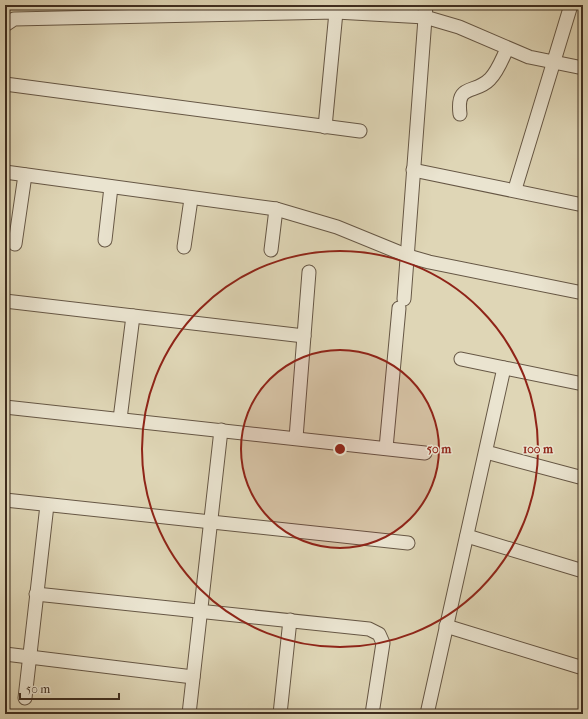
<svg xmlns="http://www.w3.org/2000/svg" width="588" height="719" viewBox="0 0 588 719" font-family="'IM FELL French Canon',serif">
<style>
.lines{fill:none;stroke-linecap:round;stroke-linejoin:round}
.minor-casing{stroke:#665745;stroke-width:15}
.minor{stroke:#eae4d0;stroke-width:13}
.ring{fill:none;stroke:#8f2418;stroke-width:2}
.centre{fill:#8f2418;stroke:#eae4d0;stroke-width:2}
.ring-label{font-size:12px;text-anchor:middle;font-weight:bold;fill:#8f2418;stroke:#eae4d0;stroke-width:3;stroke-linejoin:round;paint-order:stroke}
</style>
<rect width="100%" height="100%" fill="#dfd6b6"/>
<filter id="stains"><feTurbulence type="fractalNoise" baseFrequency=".005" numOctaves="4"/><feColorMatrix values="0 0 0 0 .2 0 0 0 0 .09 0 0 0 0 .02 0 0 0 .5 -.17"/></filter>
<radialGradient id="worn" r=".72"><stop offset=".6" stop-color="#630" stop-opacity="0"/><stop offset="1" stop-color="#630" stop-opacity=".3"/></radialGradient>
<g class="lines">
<defs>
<g id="minor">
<polyline points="5,25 14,19 336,12 425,17 459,27 529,57 583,68"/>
<polyline points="5,84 360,131"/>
<path d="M460,114c-4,-32 15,-19 30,-35 8,-8 12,-20 17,-30"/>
<polyline points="325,127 336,12"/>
<polyline points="413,170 583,205"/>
<polyline points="5,172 276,209 337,227 408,256 429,262 583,293"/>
<polyline points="515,189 571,5"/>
<polyline points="105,240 111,187"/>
<polyline points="15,244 25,175"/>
<polyline points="184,247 191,199"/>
<polyline points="271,250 276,209"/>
<polyline points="404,299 426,5"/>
<polyline points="5,301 304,336"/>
<polyline points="461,359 583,384"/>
<polyline points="5,407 425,453"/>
<polyline points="120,419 133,316"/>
<polyline points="296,438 309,272"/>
<polyline points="386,448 399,308"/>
<polyline points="486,452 583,478"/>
<polyline points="5,500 408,543"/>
<polyline points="467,536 583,571"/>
<polyline points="36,594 369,629 379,634 383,643 372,714"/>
<polyline points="446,626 583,668"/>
<polyline points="5,654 193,677"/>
<polyline points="25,698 47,505"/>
<polyline points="189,714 221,430"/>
<polyline points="280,714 290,620"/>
<polyline points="427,714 504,368"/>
</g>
</defs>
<!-- minor casing -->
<use href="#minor" class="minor-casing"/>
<!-- minor -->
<use href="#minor" class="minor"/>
</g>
<!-- distance rings -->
<circle cx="340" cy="449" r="99" fill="#8f2418" fill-opacity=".12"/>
<g class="ring">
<circle cx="340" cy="449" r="99"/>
<circle cx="340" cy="449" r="198"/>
</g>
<circle cx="340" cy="449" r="6" class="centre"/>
<g class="ring-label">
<text x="439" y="453">50 m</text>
<text x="538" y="453">100 m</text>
</g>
<!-- margin -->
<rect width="588" height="719" fill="none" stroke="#dfd6b6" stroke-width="20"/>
<rect x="6" y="6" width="576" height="707" fill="none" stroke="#3e2d1f" stroke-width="2"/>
<rect x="10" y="10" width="568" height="699" fill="none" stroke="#3e2d1f"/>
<!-- scale -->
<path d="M20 693v6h99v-6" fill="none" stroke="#3e2d1f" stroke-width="2"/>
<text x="26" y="693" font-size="12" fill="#3e2d1f" stroke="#eae4d0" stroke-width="3" paint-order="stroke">50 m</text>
<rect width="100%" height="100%" filter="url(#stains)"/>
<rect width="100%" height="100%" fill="url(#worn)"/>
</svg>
